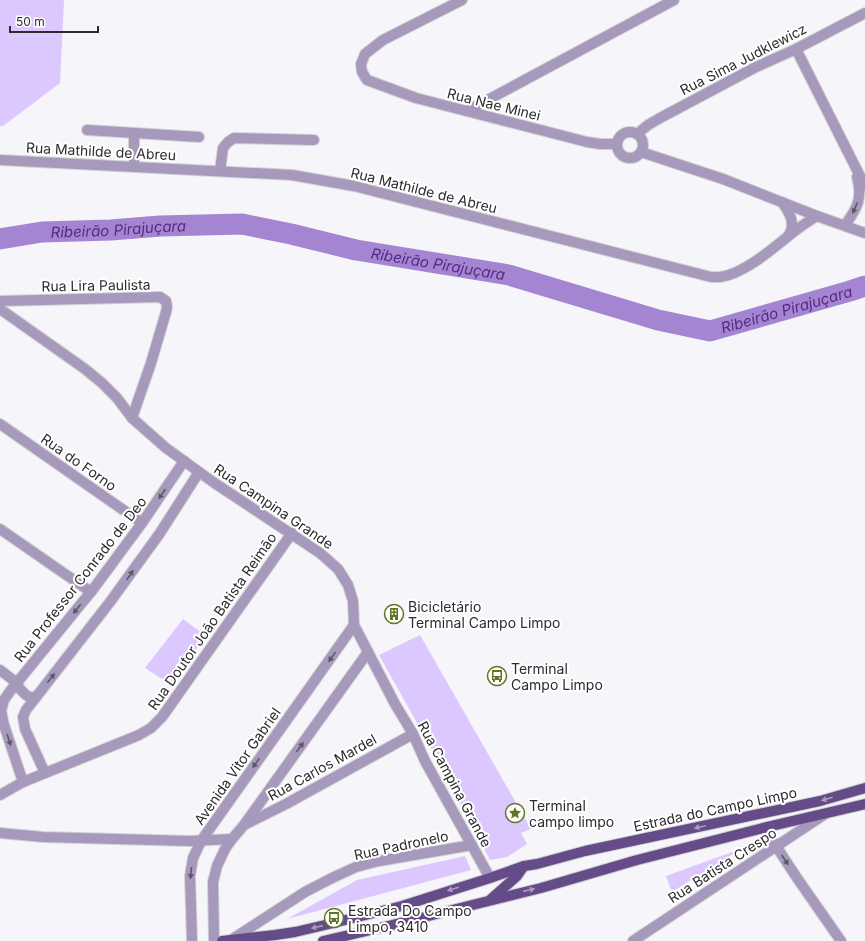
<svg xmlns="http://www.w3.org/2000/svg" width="865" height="941" viewBox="0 0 865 941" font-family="Inter,sans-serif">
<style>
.green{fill:#ddc7ff}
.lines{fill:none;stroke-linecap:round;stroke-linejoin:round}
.river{stroke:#a485d1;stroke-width:21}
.minor-casing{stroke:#d2d1d4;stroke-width:12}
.major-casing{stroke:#d2d1d4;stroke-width:12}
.minor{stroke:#a699bb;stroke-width:10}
.major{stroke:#654b87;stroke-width:10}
.oneway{fill:#5d5766}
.oneway2{fill:#aa9cbd}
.labels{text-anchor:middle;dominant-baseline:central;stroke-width:4;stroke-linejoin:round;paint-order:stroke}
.street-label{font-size:14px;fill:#2c2b2d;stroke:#fff}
.poi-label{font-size:14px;fill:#2c2b2d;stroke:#fff;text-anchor:start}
.water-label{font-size:15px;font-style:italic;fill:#562a84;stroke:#fff}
</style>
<rect width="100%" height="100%" fill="#f6f5f9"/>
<!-- green -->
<g class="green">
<polygon points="0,0 64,0 60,83 3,126 0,126"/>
<polygon points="183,619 206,636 170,684 145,668"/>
<polygon points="420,635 531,829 521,833 527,844 507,857 490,860 435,755 379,655"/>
<polygon points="743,848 672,892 666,876"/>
<polygon points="465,856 471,870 287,919 357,880"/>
</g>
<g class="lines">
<!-- river -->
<path class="river" id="s1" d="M0,239l42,-7 69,-2 49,-4 82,-2 49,10 65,16 153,25 149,45 52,11 140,-40 15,-5"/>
<defs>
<g id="minor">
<polyline points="462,0 383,40 365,54 361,64 362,72 367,80 416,98 587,142 600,144 617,144"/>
<polyline points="796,49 865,186"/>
<polyline points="467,111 674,0"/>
<polyline points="87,130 199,137"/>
<circle cx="630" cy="145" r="13"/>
<polyline points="637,134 648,125 660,118 756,67 796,49 865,13"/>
<polyline points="641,152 723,179 817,216 865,233"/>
<path d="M0,160l292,15 62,11 357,91c3,0 6,0 9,0 25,-3 57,-32 76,-47 7,-5 14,-10 21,-14"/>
<polyline points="134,167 134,133"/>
<polyline points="220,171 223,148 228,142 234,138 314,140"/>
<path d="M782,202c7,10 15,22 6,34"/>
<path d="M845,225c12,-16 18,-27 12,-48"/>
<polyline points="0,301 160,297 166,301 167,307 166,312 151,363 132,418"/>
<polyline points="0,309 85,369 102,383 117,398 132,418 166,448 213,482 320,553 338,569 348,585 353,601 354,625 395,704 413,734 425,761 490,878"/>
<polyline points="0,424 142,523"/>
<polyline points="0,529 91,592"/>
<polyline points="0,670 17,683 20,689 26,695 30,697 36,697"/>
<polyline points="45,773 25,729 23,717 26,710 110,602 160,533 199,472"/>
<polyline points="23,782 4,725 1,711 4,700 11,690 94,588 142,523 184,461"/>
<polyline points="0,795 23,782 139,735 151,728 162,717 292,533"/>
<polyline points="246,824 286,804 413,734"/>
<polyline points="763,828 776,846 797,878 841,941"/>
<polyline points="0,833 43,837 190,841 232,839"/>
<polyline points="231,940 305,892 332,878 356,867 379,861 472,845"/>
<polyline points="192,941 190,876 193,858 201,841 354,625"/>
<polyline points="214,941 213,882 217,866 225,849 232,839 244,825 368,652"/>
<polyline points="633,941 825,814"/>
</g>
<g id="major">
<polyline points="491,899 517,876 524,866"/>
<polyline points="222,941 275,935 295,932 325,925 402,906 490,878 524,866 537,864 585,851 820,801 865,788"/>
<polyline points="323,941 388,926 541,888 637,860 763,828 865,804"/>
</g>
</defs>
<!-- minor casing -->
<use href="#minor" class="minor-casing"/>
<!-- major casing -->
<use href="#major" class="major-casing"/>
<!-- minor -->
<use href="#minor" class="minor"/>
<!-- major -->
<use href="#major" class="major"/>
</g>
<!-- one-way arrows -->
<defs><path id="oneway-solid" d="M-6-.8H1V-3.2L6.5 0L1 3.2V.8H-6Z"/></defs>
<g class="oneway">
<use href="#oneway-solid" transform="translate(855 208) rotate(114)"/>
<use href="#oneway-solid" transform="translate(162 494) rotate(124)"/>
<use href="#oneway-solid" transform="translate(130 575) rotate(-55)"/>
<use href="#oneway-solid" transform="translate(77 609) rotate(129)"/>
<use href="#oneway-solid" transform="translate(332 657) rotate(125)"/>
<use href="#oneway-solid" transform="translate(51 678) rotate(-52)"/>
<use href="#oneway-solid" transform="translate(9 740) rotate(72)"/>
<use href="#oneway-solid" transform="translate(300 747) rotate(-54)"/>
<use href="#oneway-solid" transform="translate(256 763) rotate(125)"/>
<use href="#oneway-solid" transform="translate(785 860) rotate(57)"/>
<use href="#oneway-solid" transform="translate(191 873) rotate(95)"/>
</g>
<g class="oneway2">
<use href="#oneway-solid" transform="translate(827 799) rotate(164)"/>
<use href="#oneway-solid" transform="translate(700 827) rotate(168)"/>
<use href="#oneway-solid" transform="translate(453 889) rotate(162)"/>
<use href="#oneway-solid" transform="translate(529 890) rotate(-13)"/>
<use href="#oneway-solid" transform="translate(317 927) rotate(167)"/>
</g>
<!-- icons -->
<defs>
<symbol id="building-ring" viewBox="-11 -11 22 22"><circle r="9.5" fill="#fff" stroke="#607525" stroke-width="1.5"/><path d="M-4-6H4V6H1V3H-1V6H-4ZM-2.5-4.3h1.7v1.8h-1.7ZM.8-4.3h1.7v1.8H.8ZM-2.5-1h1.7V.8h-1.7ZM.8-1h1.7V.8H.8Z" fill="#607525"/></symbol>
<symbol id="bus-ring" viewBox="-11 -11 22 22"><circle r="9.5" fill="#fff" stroke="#607525" stroke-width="1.5"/><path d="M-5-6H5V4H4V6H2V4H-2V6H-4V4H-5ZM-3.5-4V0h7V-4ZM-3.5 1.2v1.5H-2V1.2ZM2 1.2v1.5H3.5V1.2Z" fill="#607525"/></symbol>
<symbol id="sight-ring" viewBox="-11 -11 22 22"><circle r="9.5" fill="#fff" stroke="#607525" stroke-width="1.5"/><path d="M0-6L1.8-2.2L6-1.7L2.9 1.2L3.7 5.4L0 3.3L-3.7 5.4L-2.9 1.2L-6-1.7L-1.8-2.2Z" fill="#607525"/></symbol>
</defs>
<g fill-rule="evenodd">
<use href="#building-ring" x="383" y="603" width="22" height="22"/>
<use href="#bus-ring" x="486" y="665" width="22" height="22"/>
<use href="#sight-ring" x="504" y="802" width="22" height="22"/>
<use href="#bus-ring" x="323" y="907" width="22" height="22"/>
</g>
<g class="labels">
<!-- street labels -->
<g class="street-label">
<text transform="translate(743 59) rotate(-27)">Rua Sima Judklewicz</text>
<text transform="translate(494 104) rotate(14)">Rua Nae Minei</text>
<text transform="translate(101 151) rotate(3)">Rua Mathilde de Abreu</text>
<text transform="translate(424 190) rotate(14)">Rua Mathilde de Abreu</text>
<text transform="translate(96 285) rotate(-1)">Rua Lira Paulista</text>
<text transform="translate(79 462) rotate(35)">Rua do Forno</text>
<text transform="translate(274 506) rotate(34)">Rua Campina Grande</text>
<text transform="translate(80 579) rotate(-52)">Rua Professor Conrado de Deo</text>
<text transform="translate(212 621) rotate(-55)">Rua Doutor João Batista Reimão</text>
<text transform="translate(237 766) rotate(-55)">Avenida Vitor Gabriel</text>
<text transform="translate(322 767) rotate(-29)">Rua Carlos Mardel</text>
<text transform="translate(455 784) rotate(62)">Rua Campina Grande</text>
<text transform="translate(715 809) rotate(-12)">Estrada do Campo Limpo</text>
<text transform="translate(401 845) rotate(-12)">Rua Padronelo</text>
<text transform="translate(722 865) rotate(-33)">Rua Batista Crespo</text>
</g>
<!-- poi labels -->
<g class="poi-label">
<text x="408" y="606">Bicicletário<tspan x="408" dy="16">Terminal Campo Limpo</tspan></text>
<text x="511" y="668">Terminal<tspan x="511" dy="16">Campo Limpo</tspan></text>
<text x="529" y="805">Terminal<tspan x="529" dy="16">campo limpo</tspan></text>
<text x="348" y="910">Estrada Do Campo<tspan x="348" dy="16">Limpo, 3410</tspan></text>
</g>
<!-- water labels -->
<g class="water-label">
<text stroke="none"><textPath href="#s1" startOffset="119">Ribeirão Pirajuçara</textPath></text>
<text stroke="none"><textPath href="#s1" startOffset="443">Ribeirão Pirajuçara</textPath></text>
<text stroke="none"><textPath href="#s1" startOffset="803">Ribeirão Pirajuçara</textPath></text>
</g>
</g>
<!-- scale -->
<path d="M10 26v6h88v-6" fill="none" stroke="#2c2b2d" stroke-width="2"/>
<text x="16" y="26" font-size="12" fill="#2c2b2d" stroke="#ffffff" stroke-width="3" paint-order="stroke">50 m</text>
</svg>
